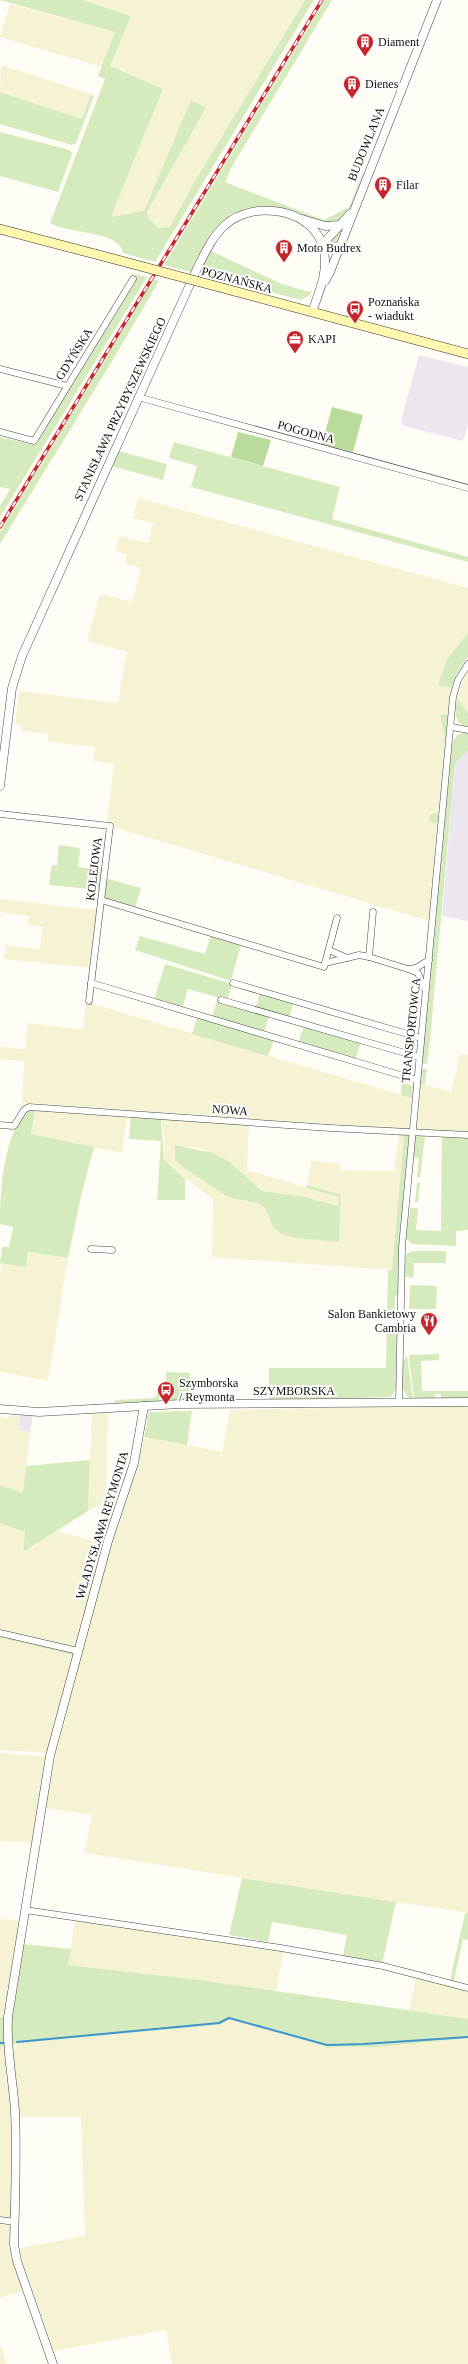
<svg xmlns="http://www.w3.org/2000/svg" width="468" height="2364" viewBox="0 0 468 2364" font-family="'Times New Roman',serif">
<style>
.industrial{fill:#eee6ef}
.farmland{fill:#f6f3d4}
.green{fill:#d5ebbd}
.forest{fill:#b9dc9c}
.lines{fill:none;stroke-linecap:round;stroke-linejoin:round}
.stream{stroke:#3f96cf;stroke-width:2}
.minor-casing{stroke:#444;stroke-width:7}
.tertiary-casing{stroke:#444;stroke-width:9}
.secondary-casing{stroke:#333;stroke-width:10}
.minor{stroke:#fff;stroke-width:6}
.tertiary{stroke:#fff;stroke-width:8}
.secondary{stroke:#fff6b0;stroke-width:9}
.rail-casing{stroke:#c4262e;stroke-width:3.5}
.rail{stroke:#fff;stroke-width:2;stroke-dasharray:6;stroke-linecap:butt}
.secondary-bridge-casing{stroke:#333;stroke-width:10;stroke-linecap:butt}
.secondary-bridge{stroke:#fff6b0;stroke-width:9}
.labels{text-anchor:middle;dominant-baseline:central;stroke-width:4;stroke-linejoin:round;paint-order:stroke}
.poi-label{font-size:12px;fill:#111;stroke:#fff;text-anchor:start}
.street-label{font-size:12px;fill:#111;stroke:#fff}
</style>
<rect width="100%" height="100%" fill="#fffdf5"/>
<!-- industrial -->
<g class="industrial">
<polygon points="419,355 468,367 468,424 463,441 404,426 401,421"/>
<polygon points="468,751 468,921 442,916 455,763"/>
<polygon points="19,1415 33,1416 30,1432 18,1430"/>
</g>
<!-- farmland -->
<g class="farmland">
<polygon points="83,0 305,0 193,184 170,227 159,228 149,219 147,212 206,108 191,100 144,212 111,217 163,89 110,66 131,16"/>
<polygon points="10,4 116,32 102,67 0,37"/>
<polygon points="1,65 91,94 82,119 0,92"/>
<polygon points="138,498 468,588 468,633 447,659 438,685 451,688 448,715 440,715 446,743 439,815 430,813 429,821 438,823 429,921 113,827 113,824 107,823 114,764 93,761 95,747 48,742 48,734 22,731 22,725 15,724 19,691 118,703 127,652 87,641 100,594 132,602 141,568 124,563 127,555 115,551 119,536 148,543 153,523 132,518"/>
<polygon points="467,672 468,672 468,713 457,698"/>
<polygon points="0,899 98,910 90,968 4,959 6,945 40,949 43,927 28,925 29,916 0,912"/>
<polygon points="86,1002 412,1098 409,1130 30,1103 22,1107 24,1061 0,1059 0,1047 25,1049 28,1023 83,1030"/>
<polygon points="460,1054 468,1055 468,1133 416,1129 420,1083 451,1092"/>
<polygon points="35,1111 127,1116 122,1153 31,1134"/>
<polygon points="161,1120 249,1126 247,1170 339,1197 338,1206 305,1197 262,1191 230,1162 199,1148 175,1145 242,1201 259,1204 265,1208 273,1227 296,1238 339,1242 341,1196 307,1185 311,1161 340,1163 340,1170 394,1171 399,1133 399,1136 404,1137 392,1270 212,1257 213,1199 167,1165 164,1160 164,1131"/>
<polygon points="28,1252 68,1258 48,1381 0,1372 0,1278 2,1263 26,1267"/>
<polygon points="468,1405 468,1913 84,1853 92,1815 45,1808 56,1754 103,1573 121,1512 138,1463 144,1437 222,1452 230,1410"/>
<polygon points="108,1412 106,1502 88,1511 92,1413"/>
<polygon points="0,1416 6,1419 10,1416 19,1416 18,1430 30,1432 23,1493 0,1485"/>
<polygon points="0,1523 25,1532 23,1552 57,1531 104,1544 76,1648 0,1631"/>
<polygon points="0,1638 74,1655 48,1753 0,1750"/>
<polygon points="0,1753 47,1757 32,1843 0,1841"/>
<polygon points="0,1919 21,1921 6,2017 0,2018"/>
<polygon points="75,1920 284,1951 276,1992 200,1980 68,1965"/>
<polygon points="416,1977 468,1991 468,2019 409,2012"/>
<polygon points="229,2019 328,2047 379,2047 468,2038 468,2364 172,2364 166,2330 54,2351 18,2248 85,2236 81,2117 18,2117 16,2082 10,2044 219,2025"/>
<polygon points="6,2046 13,2118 11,2219 0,2217 0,2047"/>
<polygon points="0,2224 11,2225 24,2291 0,2298"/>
<polygon points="0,2345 1,2345 7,2364 0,2364"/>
</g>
<!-- green -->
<g class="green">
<path d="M0,0h83l48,16 -21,50 53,23 -52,128 33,-6 47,-111 15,8 -59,104 2,7 10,9 11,-1 23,-43 112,-184h9l-159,262 -32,-9c-4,-23 -56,-19 -73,-30l55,-144 -7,-3 17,-44z"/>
<path d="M325,0h7l-101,168 -6,14 99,38 25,-13 17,-41c-6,16 -10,42 -24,52 -26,20 -74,-38 -121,4 -14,13 -21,33 -30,50l-27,-7z"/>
<polygon points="0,92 82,119 91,94 94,96 76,143 72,145 0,124"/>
<polygon points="0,132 70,150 72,154 58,192 0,176"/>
<polygon points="345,222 337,242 327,245"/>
<polygon points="211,251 282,284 309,292 312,290 310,295 301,300 199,273"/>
<polygon points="135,274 147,277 0,517 0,506 10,489 0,487 0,437 35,445 136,281"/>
<polygon points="154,279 159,281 114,358 0,544 0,532"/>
<polygon points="174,442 340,487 332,519 468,557 468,562 191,487 197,466 169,458"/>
<polygon points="118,451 167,464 163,480 111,466"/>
<polygon points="468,633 468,657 458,671 451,688 438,685 447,659"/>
<path d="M457,698l11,15v14c-15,-3 -13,-16 -11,-29z"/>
<polygon points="440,715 448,715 446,743"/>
<polygon points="466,732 468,733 468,751 455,763 429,1051 427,1064 422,1063 452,744 457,735"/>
<circle cx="434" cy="818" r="5"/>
<polygon points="59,845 80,848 78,867 102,870 100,890 49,885 52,865 57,866"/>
<polygon points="105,878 141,888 135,908 104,899"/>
<polygon points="211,935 241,944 231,981 135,950 140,936 205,954"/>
<polygon points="165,964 232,984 227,1000 188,989 182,1009 154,1000"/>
<polygon points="260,992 294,1001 289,1018 256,1008"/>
<polygon points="217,1001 269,1016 264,1033 212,1017"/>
<polygon points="197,1017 274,1040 268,1056 192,1034"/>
<polygon points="304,1026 361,1043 355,1060 298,1043"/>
<polygon points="421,1069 427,1069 425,1084 420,1083"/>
<polygon points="402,1083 413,1086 412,1098 401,1095"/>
<path d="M29,1111h6l-4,23 63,13 -13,49 -13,62 -40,-6 -2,15 -26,-4 2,-16h7l4,-20 -13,-3c0,-29 3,-94 29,-113z"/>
<polygon points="131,1116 249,1124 249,1126 161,1120 164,1160 185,1179 185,1200 157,1200 161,1141 129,1139"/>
<polygon points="399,1133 409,1136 400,1237 398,1295 395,1296 394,1319 387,1319 388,1270 392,1270 404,1137 398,1136"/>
<polygon points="423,1135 425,1136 420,1178 417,1177 419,1158 413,1157 415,1136"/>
<polygon points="442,1136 468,1137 468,1230 456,1231 456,1246 412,1244 406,1238 410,1208 418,1208 416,1230 441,1231"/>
<polygon points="175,1145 213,1153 230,1162 262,1191 305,1197 338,1206 339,1197 306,1188 307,1185 341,1195 339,1242 296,1238 281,1234 273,1227 265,1208 259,1204 228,1197 180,1165 175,1160"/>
<polygon points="417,1182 420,1183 418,1202 415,1202"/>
<polygon points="413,1251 446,1251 446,1263 414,1263 413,1278 404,1276 406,1254"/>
<polygon points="410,1285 437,1286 436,1309 409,1309"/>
<polygon points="387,1324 397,1327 396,1389 391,1397 269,1400 269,1368 386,1368"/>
<polygon points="439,1354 439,1360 421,1361 422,1391 468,1391 468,1398 441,1398 441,1394 436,1394 435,1398 414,1398 409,1355"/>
<path d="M407,1355l6,44c-15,-2 -14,-35 -6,-44z"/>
<polygon points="166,1372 190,1373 188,1400 167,1401"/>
<polygon points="159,1391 159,1401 115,1403 115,1400 155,1398"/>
<polygon points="192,1411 187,1445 144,1437 149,1412"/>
<polygon points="90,1460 88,1511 23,1552 25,1532 0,1523 0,1485 23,1493 26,1466"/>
<polygon points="0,1634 73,1652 74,1655 0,1638"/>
<polygon points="242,1878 396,1902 382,1964 343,1956 347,1935 272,1922 268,1942 229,1935"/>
<polygon points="465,1913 468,1913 468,1940 463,1939 454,1981 450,1980"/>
<polygon points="23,1944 71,1949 68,1965 200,1980 468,2019 468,2038 379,2047 328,2047 230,2019 219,2025 10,2044 13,2004"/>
<polygon points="6,2017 6,2046 0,2047 0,2018"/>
</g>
<!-- forest -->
<g class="forest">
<polygon points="332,407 363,415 353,452 322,444"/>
<polygon points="238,432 271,440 263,466 231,457"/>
</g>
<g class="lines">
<!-- stream -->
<g class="stream">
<polyline points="17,2042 219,2023 229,2018 327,2045 364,2044 468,2037"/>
<polyline points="0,2043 4,2043"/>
</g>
<defs>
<g id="minor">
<polyline points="0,369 67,386"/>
<polyline points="138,397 468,488"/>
<polyline points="0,432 34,441 133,279"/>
<polyline points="452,727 468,730"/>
<polyline points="0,814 110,826 89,1001"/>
<polyline points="101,900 324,967 337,918"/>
<polyline points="369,957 408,969"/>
<polyline points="347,958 359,955 369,957 373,912"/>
<polyline points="325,963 347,958 329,950"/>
<polyline points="91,983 417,1080"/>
<polyline points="233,983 421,1038"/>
<polyline points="424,988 418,973 408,969 416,968 429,960"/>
<polyline points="221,1000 419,1057"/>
<polyline points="0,1125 14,1126 24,1110 29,1107 330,1128 468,1135"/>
<polyline points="91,1249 112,1250"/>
<polyline points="399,1402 402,1247 453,697 458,680 468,664"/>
<polyline points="0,1633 78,1651"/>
<polyline points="25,1910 281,1948 383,1966 468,1988"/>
<polyline points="0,2220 15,2222"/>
</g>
<g id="tertiary">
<polyline points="302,219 325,226 340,225"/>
<polyline points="322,245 350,214"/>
<polyline points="324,250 340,246"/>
<polyline points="325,281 330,272 437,0"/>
<path d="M0,786l12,-98 10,-32 174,-385c8,-16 15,-33 29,-46 28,-26 91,-17 99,26 4,22 -5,41 -12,61"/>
<polyline points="0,1409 39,1412 180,1404 468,1402"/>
<path d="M53,2364l-36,-103 -3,-16c1,-45 3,-90 1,-134 -2,-31 -9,-62 -7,-94l42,-261 58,-215 26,-78 10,-57"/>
</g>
<g id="secondary">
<polyline points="0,229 95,254"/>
<polyline points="234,291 468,354"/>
</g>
</defs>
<!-- minor casing -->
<use href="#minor" class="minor-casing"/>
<!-- tertiary casing -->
<use href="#tertiary" class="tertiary-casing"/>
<!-- secondary casing -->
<use href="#secondary" class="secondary-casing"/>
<!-- minor -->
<use href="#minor" class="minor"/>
<!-- tertiary -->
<use href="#tertiary" class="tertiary"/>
<!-- secondary -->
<use href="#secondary" class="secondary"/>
<defs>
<polyline id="rail" points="0,527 322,0"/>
</defs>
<!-- rail casing -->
<use href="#rail" class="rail-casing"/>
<!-- rail -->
<use href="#rail" class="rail"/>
<defs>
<polyline id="secondary-bridge" points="95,254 234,291"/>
</defs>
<!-- secondary-bridge casing -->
<use href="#secondary-bridge" class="secondary-bridge-casing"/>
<!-- secondary-bridge -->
<use href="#secondary-bridge" class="secondary-bridge"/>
</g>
<!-- icons -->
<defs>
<symbol id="building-pin" viewBox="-11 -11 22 30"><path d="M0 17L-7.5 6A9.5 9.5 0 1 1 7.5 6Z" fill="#c4262e" stroke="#fff"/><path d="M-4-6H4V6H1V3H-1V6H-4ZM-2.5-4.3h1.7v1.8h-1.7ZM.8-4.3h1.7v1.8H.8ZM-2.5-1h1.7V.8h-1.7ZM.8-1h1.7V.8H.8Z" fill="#fff"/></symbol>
<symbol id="bus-pin" viewBox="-11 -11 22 30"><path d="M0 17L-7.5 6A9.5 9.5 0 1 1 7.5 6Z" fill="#c4262e" stroke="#fff"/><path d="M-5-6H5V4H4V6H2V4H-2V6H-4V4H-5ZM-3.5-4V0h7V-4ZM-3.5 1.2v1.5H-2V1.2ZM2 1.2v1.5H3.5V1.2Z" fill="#fff"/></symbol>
<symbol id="office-pin" viewBox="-11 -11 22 30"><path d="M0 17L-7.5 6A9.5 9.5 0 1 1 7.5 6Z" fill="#c4262e" stroke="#fff"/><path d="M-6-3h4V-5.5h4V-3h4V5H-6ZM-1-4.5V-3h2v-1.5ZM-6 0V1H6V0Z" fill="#fff"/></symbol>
<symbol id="restaurant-pin" viewBox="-11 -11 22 30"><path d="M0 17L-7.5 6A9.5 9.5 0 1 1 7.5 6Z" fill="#c4262e" stroke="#fff"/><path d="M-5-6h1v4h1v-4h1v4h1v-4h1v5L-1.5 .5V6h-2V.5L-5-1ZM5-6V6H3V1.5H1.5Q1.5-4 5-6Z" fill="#fff"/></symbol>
</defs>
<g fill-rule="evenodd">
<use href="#building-pin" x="355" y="32" width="20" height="27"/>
<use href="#building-pin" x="342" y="74" width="20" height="27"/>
<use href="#building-pin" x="373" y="175" width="20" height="27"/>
<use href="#building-pin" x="274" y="238" width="20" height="27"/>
<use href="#bus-pin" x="345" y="299" width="20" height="27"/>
<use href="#office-pin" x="285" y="329" width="20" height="27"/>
<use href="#restaurant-pin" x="419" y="1311" width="20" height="27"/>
<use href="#bus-pin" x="156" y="1380" width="20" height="27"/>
</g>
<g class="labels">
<!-- poi labels -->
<g class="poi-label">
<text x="378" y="42">Diament</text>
<text x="365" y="84">Dienes</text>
<text x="396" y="185">Filar</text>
<text x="297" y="248">Moto Budrex</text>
<text x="368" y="302">Poznańska<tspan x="368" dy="14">- wiadukt</tspan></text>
<text x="308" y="339">KAPI</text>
<text x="416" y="1314" text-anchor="end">Salon Bankietowy<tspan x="416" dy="14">Cambria</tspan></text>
<text x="179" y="1383">Szymborska<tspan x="179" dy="14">/ Reymonta</tspan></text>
</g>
<!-- street labels -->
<g class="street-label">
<text transform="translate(366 144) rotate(-68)">BUDOWLANA</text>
<text transform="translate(237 280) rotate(15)">POZNAŃSKA</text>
<text transform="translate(74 354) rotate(-58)">GDYŃSKA</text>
<text transform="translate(120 409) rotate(-65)">STANISŁAWA PRZYBYSZEWSKIEGO</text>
<text transform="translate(306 432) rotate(15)">POGODNA</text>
<text transform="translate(94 869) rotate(-83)">KOLEJOWA</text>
<text transform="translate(411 1030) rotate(-84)">TRANSPORTOWCA</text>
<text transform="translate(230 1110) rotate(4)">NOWA</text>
<text x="294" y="1391">SZYMBORSKA</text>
<text transform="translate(102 1525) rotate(-73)">WŁADYSŁAWA REYMONTA</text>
</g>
</g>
</svg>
